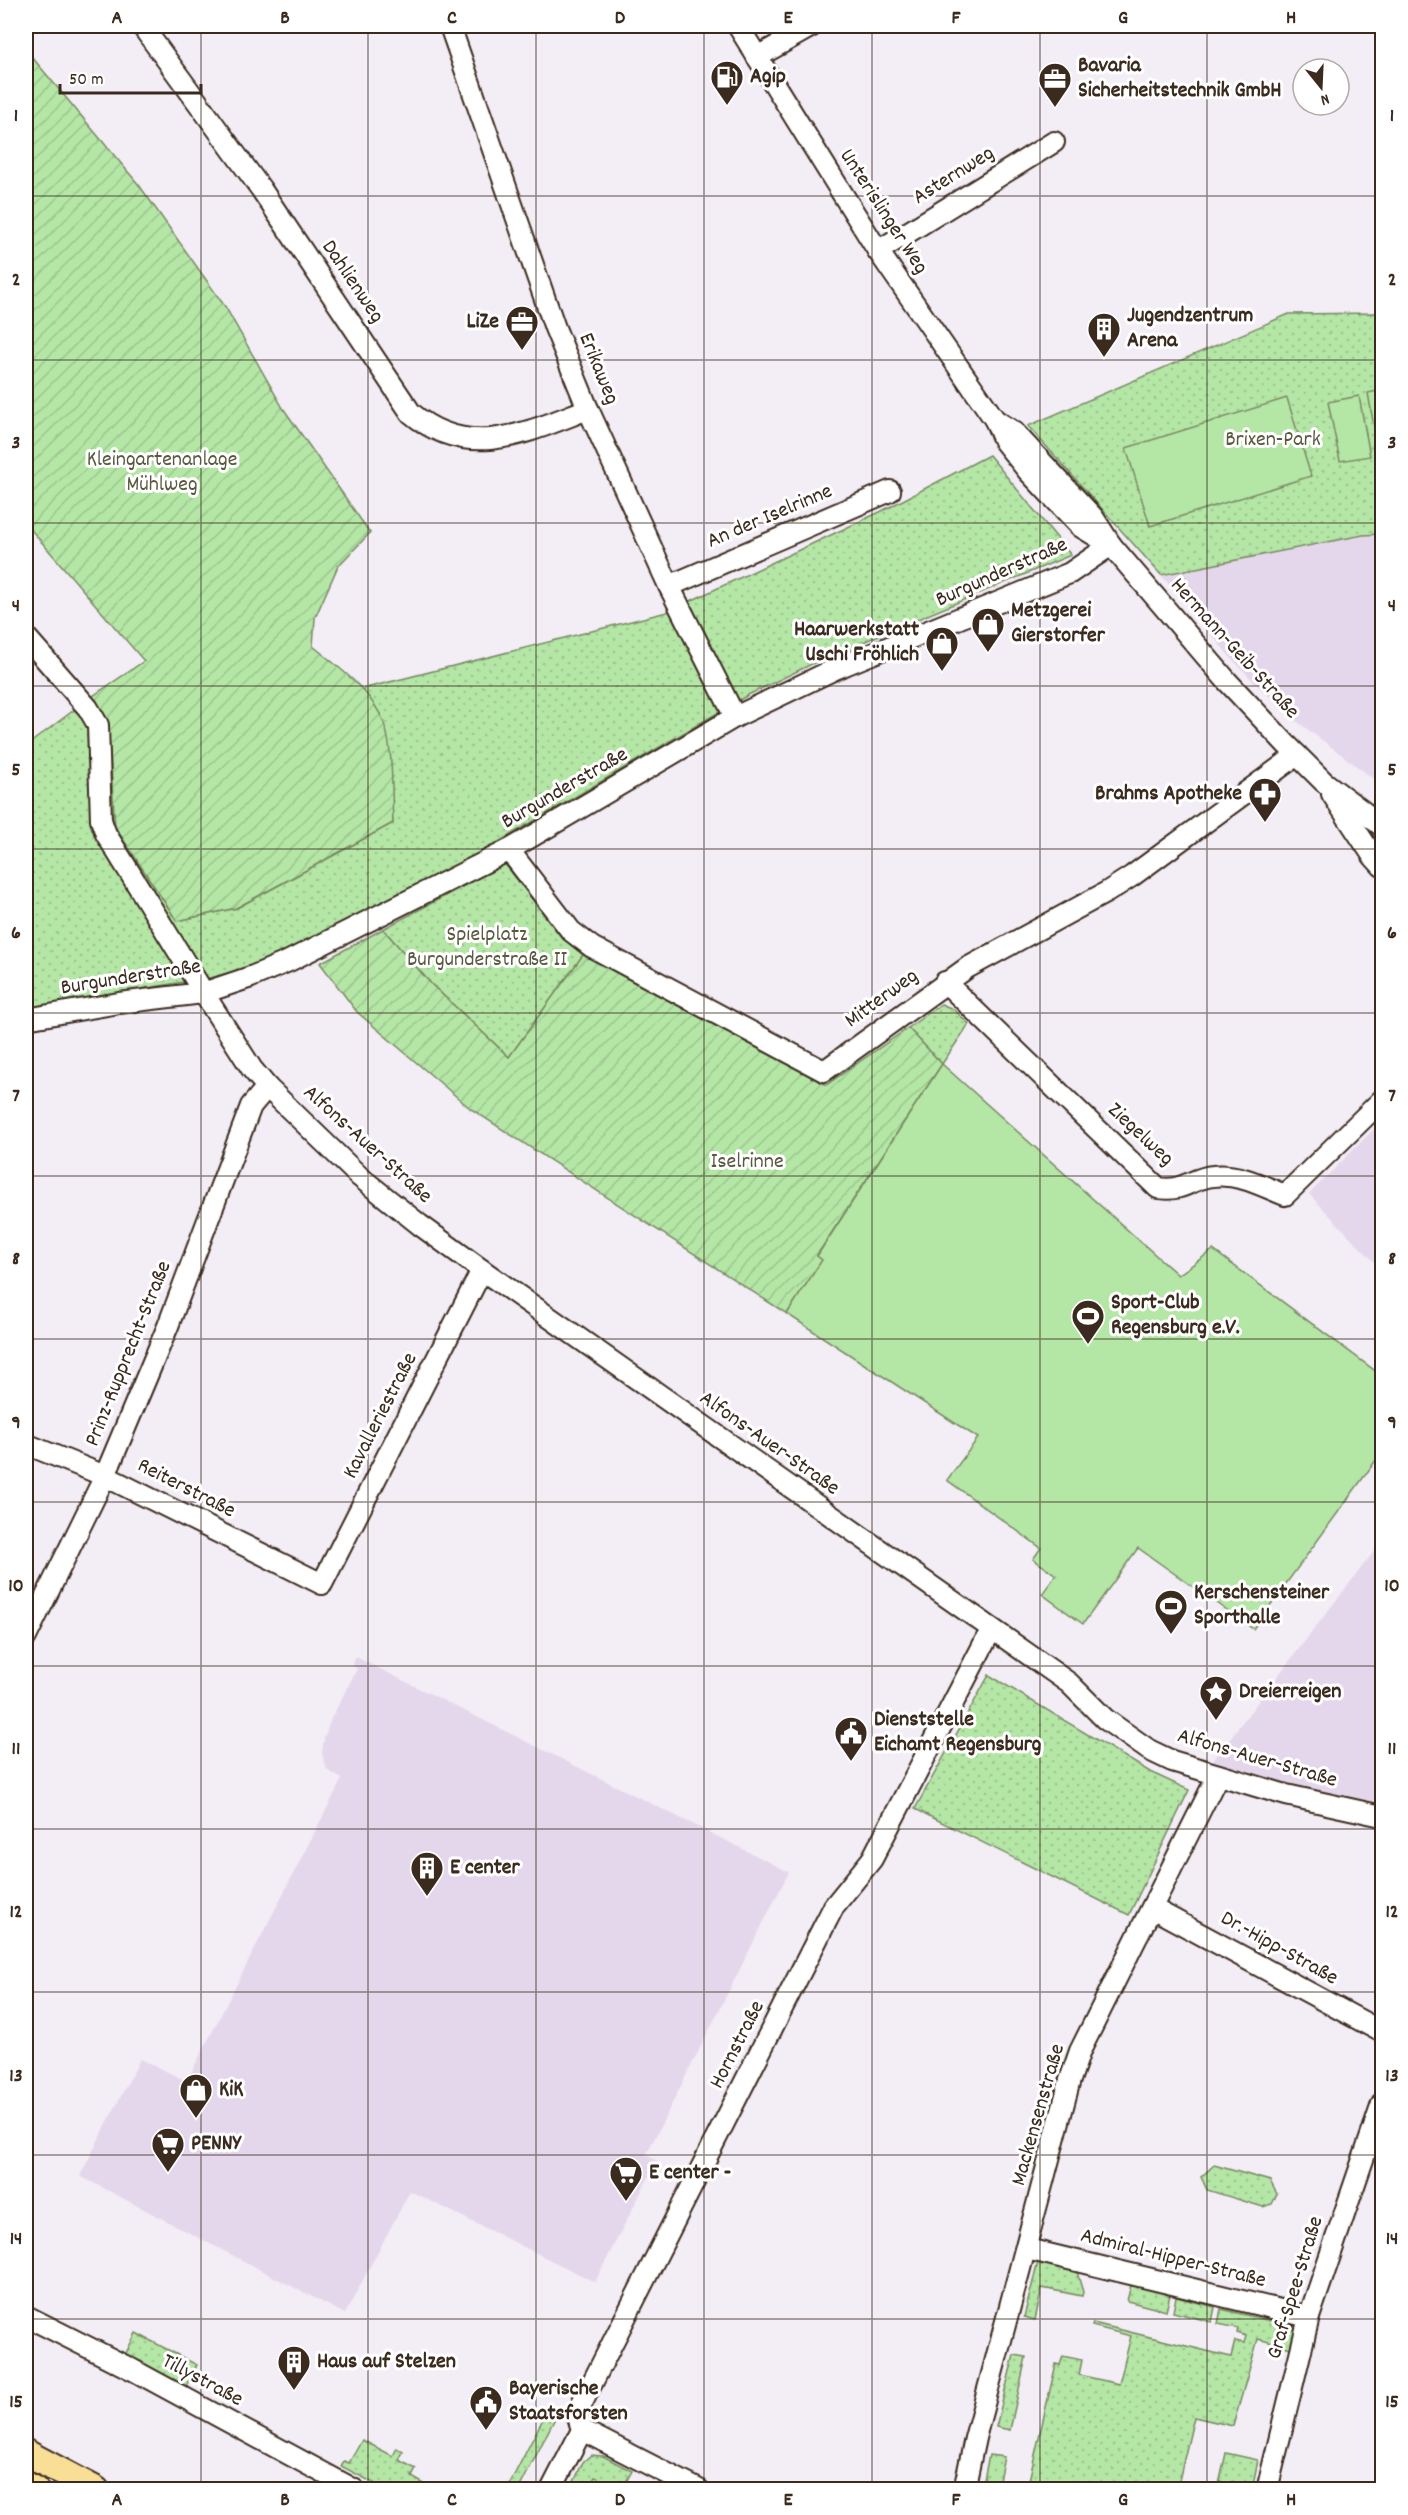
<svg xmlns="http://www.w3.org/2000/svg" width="1408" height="2515" viewBox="0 0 1408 2515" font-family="Dekko,sans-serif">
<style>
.built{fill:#e5d7eb}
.grass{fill:url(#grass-dots);stroke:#788862;stroke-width:1.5}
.garden{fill:url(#garden-furrows);stroke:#788862;stroke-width:1.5}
.pitch{fill:#b4e6a6;stroke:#788862;stroke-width:1.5}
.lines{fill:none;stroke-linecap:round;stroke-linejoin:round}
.minor-casing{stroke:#3b2a1e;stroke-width:24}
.major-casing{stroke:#3b2a1e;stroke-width:30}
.minor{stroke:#fff;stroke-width:20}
.major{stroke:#f9df96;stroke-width:26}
.grid{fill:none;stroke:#3b2a1e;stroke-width:1.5;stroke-opacity:0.55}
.labels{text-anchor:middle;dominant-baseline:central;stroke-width:6;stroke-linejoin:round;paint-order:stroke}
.poi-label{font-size:22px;font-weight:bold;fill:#3b2a1e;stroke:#fff;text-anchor:start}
.street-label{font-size:22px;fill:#3b2a1e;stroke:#fff}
.park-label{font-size:22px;fill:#595940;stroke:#fff}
.neatline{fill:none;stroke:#3b2a1e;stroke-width:2}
.grid-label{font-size:20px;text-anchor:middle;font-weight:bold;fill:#3b2a1e}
</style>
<defs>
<pattern id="grass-dots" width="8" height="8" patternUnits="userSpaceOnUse" patternTransform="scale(1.5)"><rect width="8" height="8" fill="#b4e6a6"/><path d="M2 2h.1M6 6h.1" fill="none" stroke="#9cc58e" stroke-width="1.8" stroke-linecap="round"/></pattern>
<pattern id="garden-furrows" width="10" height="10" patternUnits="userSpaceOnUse" patternTransform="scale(1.5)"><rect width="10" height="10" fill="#b4e6a6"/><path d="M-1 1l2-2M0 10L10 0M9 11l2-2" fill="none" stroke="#9cc58e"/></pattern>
</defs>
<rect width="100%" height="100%" fill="#f3edf6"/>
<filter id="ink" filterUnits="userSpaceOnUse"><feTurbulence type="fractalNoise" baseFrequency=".0167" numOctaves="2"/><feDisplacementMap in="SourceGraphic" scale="12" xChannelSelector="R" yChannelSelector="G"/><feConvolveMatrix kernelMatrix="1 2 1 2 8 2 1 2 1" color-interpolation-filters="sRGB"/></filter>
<g filter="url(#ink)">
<!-- built -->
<g class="built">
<polygon points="1382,534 1382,785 1295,720 1260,688 1231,658 1161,575 1363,535"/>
<polygon points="1382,1121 1382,1270 1309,1194"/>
<polygon points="1382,1541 1382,1803 1272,1785 1210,1764"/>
<polygon points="356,1657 789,1872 646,2155 657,2161 595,2282 410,2191 345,2314 80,2176 140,2059 187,2081 342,1779 327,1770 322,1754 324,1738 331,1719 357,1669 352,1665"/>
</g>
<!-- grass -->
<g class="grass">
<polygon points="1382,313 1382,534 1363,535 1161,575 1028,426 1289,314"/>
<polygon points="989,455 1071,555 820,660 748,695 495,844 425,883 285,953 249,967 214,977 26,1008 26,746 90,698 108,722 115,827 177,921 237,908 393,823 381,715 362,689 667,612 880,512"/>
<polygon points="505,864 562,938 583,955 509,1057 432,985 383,929"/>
<polygon points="941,1004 953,1009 969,1024 942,1064 908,1028"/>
<polygon points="989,1675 1150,1772 1189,1790 1129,1915 915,1809"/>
<polygon points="1214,2165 1270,2181 1277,2194 1272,2204 1263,2207 1207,2190 1201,2177"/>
<polygon points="1038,2262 1077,2272 1083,2292 1082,2296 1042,2288 1035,2320 1024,2317"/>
<polygon points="1131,2285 1170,2295 1166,2311 1127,2301"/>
<polygon points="1176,2297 1215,2307 1212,2322 1173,2312"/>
<polygon points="1221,2309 1296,2327 1291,2348 1258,2339 1233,2426 1194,2417 1177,2489 1027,2489 1056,2364 1060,2365 1063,2356 1082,2360 1079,2375 1119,2384 1131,2336 1092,2326 1093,2323 1231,2357 1235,2341 1244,2343 1246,2336 1237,2333 1238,2328 1218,2324"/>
<polygon points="136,2333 197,2365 186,2386 125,2355"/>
<polygon points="1014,2355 1026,2357 1010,2430 996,2427"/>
<polygon points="546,2413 555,2418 519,2489 507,2489"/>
<polygon points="362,2440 393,2456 397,2448 403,2452 399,2460 416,2469 412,2477 433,2489 385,2489 341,2466 344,2461 349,2463"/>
<polygon points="1226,2453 1258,2460 1252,2489 1218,2489"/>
<polygon points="591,2455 603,2456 632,2471 622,2489 595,2477 590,2485 583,2482 579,2487 573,2484 583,2462"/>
<polygon points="989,2455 1004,2457 997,2489 982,2489"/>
</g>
<!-- garden -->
<g class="garden">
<path d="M26,50l113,135 87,123 57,100 87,125 -32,33 -23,52 -2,28c24,20 52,40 67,68 15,28 11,78 13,109l-157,85 -59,13 -62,-94 -7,-105 -18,-24 54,-37 -118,-137z"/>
<polygon points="383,929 432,985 509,1057 583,955 826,1085 908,1028 942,1064 817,1255 823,1259 787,1314 471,1109 357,1012 320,963"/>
</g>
<!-- pitch -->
<g class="pitch">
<polygon points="1382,390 1382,454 1379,455 1368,393"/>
<polygon points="1359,396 1370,456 1340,461 1328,402"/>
<polygon points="1287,398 1311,476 1150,526 1126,448"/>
<polygon points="942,1064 1178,1275 1213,1250 1382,1376 1382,1452 1253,1629 1138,1548 1083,1624 1042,1594 1056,1575 1033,1559 1041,1548 947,1480 978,1438 787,1314 822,1260 817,1256"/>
</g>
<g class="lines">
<defs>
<g id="minor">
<path d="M142,26l119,163 150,224c58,49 116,19 177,-4"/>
<polyline points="450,26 555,328 588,409 669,586 735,717"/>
<polyline points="738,26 878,251 995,420 1004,441 1028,471 1081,527 1111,545"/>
<polyline points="757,57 812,26"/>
<polyline points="878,251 1054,142"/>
<polyline points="995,420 1014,432 1093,517 1111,545 1227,681 1286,744 1324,782 1382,826"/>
<polyline points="669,586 890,491"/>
<polyline points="26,637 88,708 98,725 101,820 106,834 213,1008 252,1069 267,1087 360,1177 420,1225 482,1270 1069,1683 1105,1719 1149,1750 1172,1761 1286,1795 1382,1816"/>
<polyline points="1332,794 1373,856 1382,866"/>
<polyline points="509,850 571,931 592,947 824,1071 967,968 1107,892 1132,876 1297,755"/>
<path d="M945,982l213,206c27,4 33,-10 55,-12 26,-3 49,10 72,19l97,-95"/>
<polyline points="26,1019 119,1003 203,993 251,977 289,961 509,850 735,717 835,669 1070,573 1111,545"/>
<polyline points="26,1444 105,1476 322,1584 482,1270"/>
<polyline points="26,1637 105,1476 168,1326 251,1106 267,1087"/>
<polyline points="1152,1908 1382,2032"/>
<polyline points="1027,2249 1309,2317"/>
<polyline points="26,2316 133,2370 355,2490"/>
<polyline points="582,2430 699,2490"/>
<polyline points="551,2490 582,2430 577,2413 582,2403 834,1906 872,1859 991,1630"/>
<polyline points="964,2490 975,2438 1070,2080 1080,2051 1218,1775"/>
<polyline points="1267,2490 1309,2317 1382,2104"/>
</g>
<g id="major">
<polyline points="26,2453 96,2490"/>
<polyline points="26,2485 35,2490"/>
</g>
</defs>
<!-- minor casing -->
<use href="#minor" class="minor-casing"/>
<!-- major casing -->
<use href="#major" class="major-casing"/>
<!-- minor -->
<use href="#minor" class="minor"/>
<!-- major -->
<use href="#major" class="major"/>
</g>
</g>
<!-- grid -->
<path class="grid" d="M201,26v2464M368,26v2464M536,26v2464M704,26v2464M872,26v2464M1040,26v2464M1207,26v2464M26,196h1356M26,360h1356M26,523h1356M26,686h1356M26,849h1356M26,1013h1356M26,1176h1356M26,1339h1356M26,1502h1356M26,1666h1356M26,1829h1356M26,1992h1356M26,2155h1356M26,2319h1356"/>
<!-- icons -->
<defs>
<symbol id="fuel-pin" viewBox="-11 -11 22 30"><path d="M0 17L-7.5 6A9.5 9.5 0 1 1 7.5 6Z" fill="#3b2a1e" stroke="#fff"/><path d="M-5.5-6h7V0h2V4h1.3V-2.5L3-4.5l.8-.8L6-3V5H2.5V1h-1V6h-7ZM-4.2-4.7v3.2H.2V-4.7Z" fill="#fff"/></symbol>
<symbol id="office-pin" viewBox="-11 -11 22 30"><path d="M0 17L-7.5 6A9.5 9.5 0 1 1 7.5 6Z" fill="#3b2a1e" stroke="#fff"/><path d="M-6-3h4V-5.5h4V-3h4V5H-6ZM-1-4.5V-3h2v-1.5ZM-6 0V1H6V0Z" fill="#fff"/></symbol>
<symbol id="building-pin" viewBox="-11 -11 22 30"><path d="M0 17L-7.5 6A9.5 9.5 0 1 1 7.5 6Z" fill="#3b2a1e" stroke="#fff"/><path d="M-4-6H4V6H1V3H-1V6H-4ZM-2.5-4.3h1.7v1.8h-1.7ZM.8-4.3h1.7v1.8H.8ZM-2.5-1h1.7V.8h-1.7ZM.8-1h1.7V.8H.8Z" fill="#fff"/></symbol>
<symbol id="shop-pin" viewBox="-11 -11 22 30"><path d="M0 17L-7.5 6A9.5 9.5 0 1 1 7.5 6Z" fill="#3b2a1e" stroke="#fff"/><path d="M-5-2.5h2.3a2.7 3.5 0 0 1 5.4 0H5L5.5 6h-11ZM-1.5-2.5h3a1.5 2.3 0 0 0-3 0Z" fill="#fff"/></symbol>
<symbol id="pharmacy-pin" viewBox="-11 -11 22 30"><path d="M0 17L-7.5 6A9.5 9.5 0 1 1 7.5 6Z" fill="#3b2a1e" stroke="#fff"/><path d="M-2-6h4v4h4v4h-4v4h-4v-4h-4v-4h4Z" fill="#fff"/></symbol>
<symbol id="stadium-pin" viewBox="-11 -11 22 30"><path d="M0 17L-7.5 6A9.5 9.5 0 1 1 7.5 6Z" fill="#3b2a1e" stroke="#fff"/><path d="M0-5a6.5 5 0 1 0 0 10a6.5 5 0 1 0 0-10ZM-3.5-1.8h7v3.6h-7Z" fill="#fff"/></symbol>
<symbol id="sight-pin" viewBox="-11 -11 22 30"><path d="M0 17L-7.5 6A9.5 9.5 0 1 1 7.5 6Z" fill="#3b2a1e" stroke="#fff"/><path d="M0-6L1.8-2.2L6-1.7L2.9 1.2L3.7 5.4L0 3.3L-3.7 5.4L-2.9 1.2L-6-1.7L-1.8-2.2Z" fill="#fff"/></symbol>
<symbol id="civic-pin" viewBox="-11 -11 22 30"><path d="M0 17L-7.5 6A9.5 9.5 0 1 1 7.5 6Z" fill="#3b2a1e" stroke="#fff"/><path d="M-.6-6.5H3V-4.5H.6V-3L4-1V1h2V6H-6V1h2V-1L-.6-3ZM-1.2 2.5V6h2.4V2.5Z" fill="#fff"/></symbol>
<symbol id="supermarket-pin" viewBox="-11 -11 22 30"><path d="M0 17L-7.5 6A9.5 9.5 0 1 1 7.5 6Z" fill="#3b2a1e" stroke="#fff"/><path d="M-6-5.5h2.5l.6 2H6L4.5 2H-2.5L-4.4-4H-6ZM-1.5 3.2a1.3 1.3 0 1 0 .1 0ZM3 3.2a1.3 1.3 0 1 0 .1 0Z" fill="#fff"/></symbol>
</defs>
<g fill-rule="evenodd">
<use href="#fuel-pin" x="708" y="58" width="38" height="52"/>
<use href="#office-pin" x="1036" y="60" width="38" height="52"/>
<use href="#office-pin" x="503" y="303" width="38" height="52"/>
<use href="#building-pin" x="1085" y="310" width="38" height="52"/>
<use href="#shop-pin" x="969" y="605" width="38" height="52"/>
<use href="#shop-pin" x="923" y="624" width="38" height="52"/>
<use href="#pharmacy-pin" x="1246" y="775" width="38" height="52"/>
<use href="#stadium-pin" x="1069" y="1297" width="38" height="52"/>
<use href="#stadium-pin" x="1152" y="1587" width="38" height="52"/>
<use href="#sight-pin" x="1197" y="1673" width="38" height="52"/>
<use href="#civic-pin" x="832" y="1714" width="38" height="52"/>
<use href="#building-pin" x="408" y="1849" width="38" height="52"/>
<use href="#shop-pin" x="177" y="2071" width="38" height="52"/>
<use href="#supermarket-pin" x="149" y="2125" width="38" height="52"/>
<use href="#supermarket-pin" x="607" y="2154" width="38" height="52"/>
<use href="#building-pin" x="275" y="2343" width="38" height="52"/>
<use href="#civic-pin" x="467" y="2383" width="38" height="52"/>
</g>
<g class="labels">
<!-- poi labels -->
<g class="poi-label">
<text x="1078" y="66">Bavaria<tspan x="1078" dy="25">Sicherheitstechnik GmbH</tspan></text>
<text x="750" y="77">Agip</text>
<text x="1127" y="316">Jugendzentrum<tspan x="1127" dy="25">Arena</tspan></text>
<text x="499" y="322" text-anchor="end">LiZe</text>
<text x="1011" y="611">Metzgerei<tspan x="1011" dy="25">Gierstorfer</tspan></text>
<text x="919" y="630" text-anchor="end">Haarwerkstatt<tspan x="919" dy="25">Uschi Fröhlich</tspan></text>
<text x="1242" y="794" text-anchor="end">Brahms Apotheke</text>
<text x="1111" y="1303">Sport-Club<tspan x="1111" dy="25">Regensburg e.V.</tspan></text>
<text x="1194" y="1593">Kerschensteiner<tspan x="1194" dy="25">Sporthalle</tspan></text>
<text x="1239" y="1692">Dreierreigen</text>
<text x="874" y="1720">Dienststelle<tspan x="874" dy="25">Eichamt Regensburg</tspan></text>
<text x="450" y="1868">E center</text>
<text x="219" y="2090">KiK</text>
<text x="191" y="2144">PENNY</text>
<text x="649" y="2173">E center -</text>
<text x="317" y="2362">Haus auf Stelzen</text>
<text x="509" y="2389">Bayerische<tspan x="509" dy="25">Staatsforsten</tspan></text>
</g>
<!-- street labels -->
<g class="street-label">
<text transform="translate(954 176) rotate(-32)">Asternweg</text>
<text transform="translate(883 212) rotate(57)">Unterislinger Weg</text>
<text transform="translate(352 282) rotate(56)">Dahlienweg</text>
<text transform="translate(598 369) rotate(68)">Erikaweg</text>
<text transform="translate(770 517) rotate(-23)">An der Iselrinne</text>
<text transform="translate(1002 573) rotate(-24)">Burgunderstraße</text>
<text transform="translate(1234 649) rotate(48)">Hermann-Geib-Straße</text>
<text transform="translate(565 789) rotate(-30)">Burgunderstraße</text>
<text transform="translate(131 978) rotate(-9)">Burgunderstraße</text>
<text transform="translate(882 999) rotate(-36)">Mitterweg</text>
<text transform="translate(1140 1135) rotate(43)">Ziegelweg</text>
<text transform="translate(367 1145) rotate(42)">Alfons-Auer-Straße</text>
<text transform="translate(129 1354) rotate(-68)">Prinz-Rupprecht-Straße</text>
<text transform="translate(381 1416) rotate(-63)">Kavalleriestraße</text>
<text transform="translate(769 1444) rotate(35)">Alfons-Auer-Straße</text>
<text transform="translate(186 1489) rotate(27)">Reiterstraße</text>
<text transform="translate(1257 1759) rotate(16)">Alfons-Auer-Straße</text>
<text transform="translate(1279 1949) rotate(29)">Dr.-Hipp-Straße</text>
<text transform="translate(738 2045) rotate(-63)">Hornstraße</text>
<text transform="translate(1039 2115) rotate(-74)">Mackensenstraße</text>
<text transform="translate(1173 2259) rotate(14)">Admiral-Hipper-Straße</text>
<text transform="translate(1296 2288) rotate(-73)">Graf-Spee-Straße</text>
<text transform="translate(202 2381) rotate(28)">Tillystraße</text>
</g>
<!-- park labels -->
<g class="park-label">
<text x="1273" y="440">Brixen-Park</text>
<text x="162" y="460">Kleingartenanlage<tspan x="162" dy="25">Mühlweg</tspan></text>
<text x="487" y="935">Spielplatz<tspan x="487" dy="25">Burgunderstraße II</tspan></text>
<text x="747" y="1162">Iselrinne</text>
</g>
</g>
<!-- margin -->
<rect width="1408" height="2515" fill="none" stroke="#fff" stroke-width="66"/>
<!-- north arrow -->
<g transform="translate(1321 87) rotate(162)"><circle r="28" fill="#ffffff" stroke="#b1aaa5" stroke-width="1.5"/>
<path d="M0-4.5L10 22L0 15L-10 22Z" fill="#3b2a1e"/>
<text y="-9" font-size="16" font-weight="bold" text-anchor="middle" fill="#3b2a1e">N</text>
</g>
<!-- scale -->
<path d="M60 84v9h141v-9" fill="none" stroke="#3b2a1e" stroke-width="3"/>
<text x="69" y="84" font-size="18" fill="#3b2a1e" stroke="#ffffff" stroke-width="4.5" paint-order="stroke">50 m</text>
<rect x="33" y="33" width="1342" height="2449" class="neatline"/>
<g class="grid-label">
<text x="117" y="23">A</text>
<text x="285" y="23">B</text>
<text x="452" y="23">C</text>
<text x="620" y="23">D</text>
<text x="788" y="23">E</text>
<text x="956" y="23">F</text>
<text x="1123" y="23">G</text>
<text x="1291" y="23">H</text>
<text x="16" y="121">1</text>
<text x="1392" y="121">1</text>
<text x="16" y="285">2</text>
<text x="1392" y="285">2</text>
<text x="16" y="448">3</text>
<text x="1392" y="448">3</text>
<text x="16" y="611">4</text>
<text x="1392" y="611">4</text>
<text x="16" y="775">5</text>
<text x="1392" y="775">5</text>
<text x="16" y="938">6</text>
<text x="1392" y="938">6</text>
<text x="16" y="1101">7</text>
<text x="1392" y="1101">7</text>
<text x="16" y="1264">8</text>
<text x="1392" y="1264">8</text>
<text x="16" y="1428">9</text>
<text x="1392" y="1428">9</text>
<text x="16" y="1591">10</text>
<text x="1392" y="1591">10</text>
<text x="16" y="1754">11</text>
<text x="1392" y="1754">11</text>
<text x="16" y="1917">12</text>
<text x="1392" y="1917">12</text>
<text x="16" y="2081">13</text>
<text x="1392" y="2081">13</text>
<text x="16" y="2244">14</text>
<text x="1392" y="2244">14</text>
<text x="16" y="2407">15</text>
<text x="1392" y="2407">15</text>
<text x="117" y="2505">A</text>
<text x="285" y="2505">B</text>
<text x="452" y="2505">C</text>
<text x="620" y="2505">D</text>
<text x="788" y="2505">E</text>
<text x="956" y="2505">F</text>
<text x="1123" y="2505">G</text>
<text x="1291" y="2505">H</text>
</g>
</svg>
